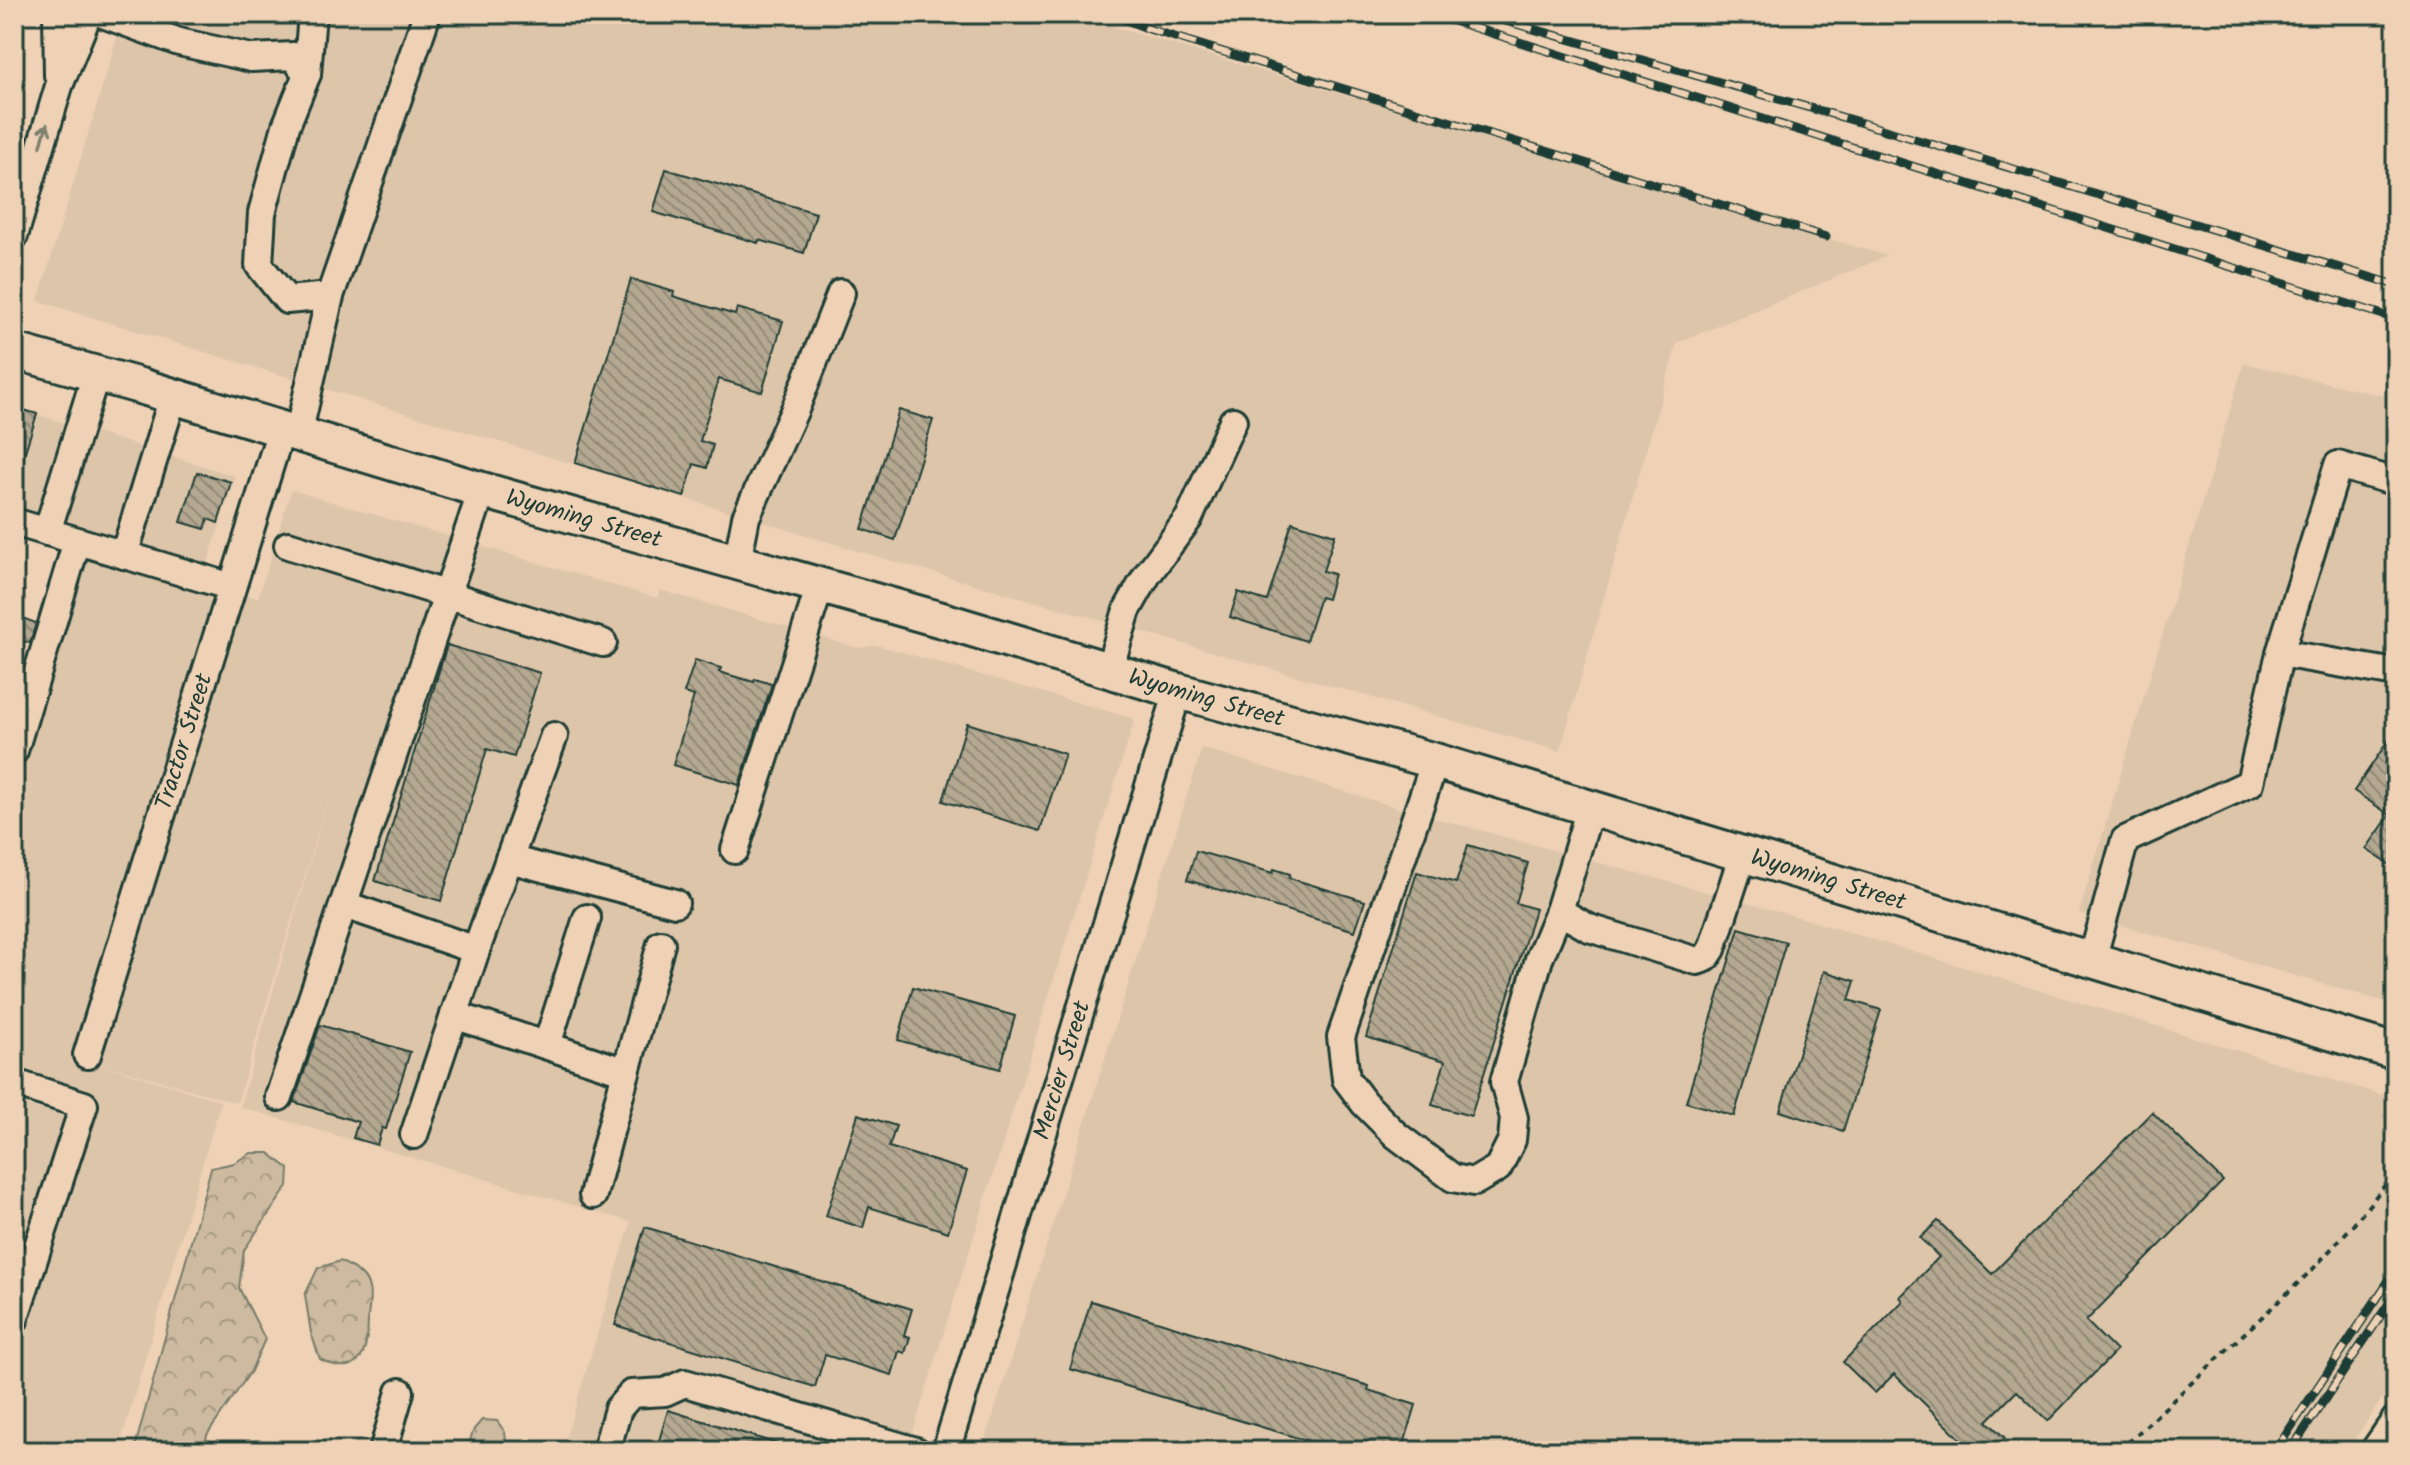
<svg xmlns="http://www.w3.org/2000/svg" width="2410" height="1465" viewBox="0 0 2410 1465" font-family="Kalam,sans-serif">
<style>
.built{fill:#ddc5aa}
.forest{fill:url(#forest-crowns);stroke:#767c6a;stroke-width:2}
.building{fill:url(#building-back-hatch);stroke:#1f3d34;stroke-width:2}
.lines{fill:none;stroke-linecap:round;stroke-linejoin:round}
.minor-casing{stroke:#1f3d34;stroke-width:32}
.major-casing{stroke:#1f3d34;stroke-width:40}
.path{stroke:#1f3d34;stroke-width:4;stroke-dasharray:6 6;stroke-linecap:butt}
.minor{stroke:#efd2b5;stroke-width:26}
.major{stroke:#efd2b5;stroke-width:34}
.rail-casing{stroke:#1f3d34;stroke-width:9}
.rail{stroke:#efd2b5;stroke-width:6;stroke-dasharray:18;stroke-linecap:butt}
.oneway{stroke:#7d806e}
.labels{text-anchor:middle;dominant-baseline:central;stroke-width:6;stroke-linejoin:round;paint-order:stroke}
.street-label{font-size:24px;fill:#1f3d34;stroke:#efd2b5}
</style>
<defs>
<pattern id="forest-crowns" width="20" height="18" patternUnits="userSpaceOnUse" patternTransform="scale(2)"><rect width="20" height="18" fill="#cdbaa0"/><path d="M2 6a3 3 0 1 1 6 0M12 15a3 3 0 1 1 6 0" fill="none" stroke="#a69883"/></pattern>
<pattern id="building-back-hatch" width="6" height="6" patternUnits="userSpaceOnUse" patternTransform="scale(2)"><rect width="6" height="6" fill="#b4a891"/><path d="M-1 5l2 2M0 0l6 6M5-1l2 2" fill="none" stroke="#928a77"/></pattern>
</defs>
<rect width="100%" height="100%" fill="#efd2b5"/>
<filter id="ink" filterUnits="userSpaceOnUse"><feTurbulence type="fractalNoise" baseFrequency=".0125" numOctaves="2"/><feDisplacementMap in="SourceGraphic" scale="16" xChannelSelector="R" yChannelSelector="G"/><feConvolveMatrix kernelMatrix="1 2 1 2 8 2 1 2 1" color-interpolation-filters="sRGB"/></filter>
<g filter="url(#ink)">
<!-- built -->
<g class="built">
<polygon points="124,14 1071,14 1887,256 1677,343 1560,751 861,552 38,301"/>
<polygon points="2213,14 2396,14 2396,21 2266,23"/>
<polygon points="2244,363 2396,399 2396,1005 2079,913"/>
<polygon points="14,407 235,476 205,572 14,513"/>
<polygon points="291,490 657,598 660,590 859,648 877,645 1135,719 907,1451 562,1451 631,1222 240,1107 331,788 237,1103 71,1055 221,1101 118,1451 14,1451 14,793 87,548 258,598"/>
<polygon points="1202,748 1398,808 1799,917 2393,1098 2396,1095 2396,1378 2347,1451 982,1451"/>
</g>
<!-- forest -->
<g class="forest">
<polygon points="251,1153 269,1153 289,1169 288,1186 244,1250 239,1288 265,1339 251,1371 207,1435 204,1451 134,1451 211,1168 234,1163"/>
<path d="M340,1261c10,6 24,12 28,24 4,8 1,23 0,32 0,36 -7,63 -48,42l-9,-26 -6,-38 13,-27z"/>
<polygon points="482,1420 497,1421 505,1432 507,1451 472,1451 468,1446 474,1429"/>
</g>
<!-- building -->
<g class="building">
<polygon points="666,169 816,213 804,253 759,240 758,243 653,212"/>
<polygon points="631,279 674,292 673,296 735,315 737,308 783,321 762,392 719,379 700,441 713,445 707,468 694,464 684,497 575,463"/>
<polygon points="14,407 37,414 18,474 14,473"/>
<polygon points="899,410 933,420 895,540 862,529"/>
<polygon points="197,472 231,482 218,523 208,519 205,529 181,522"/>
<polygon points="1292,522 1335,535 1323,571 1334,574 1327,599 1320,597 1306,641 1230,617 1238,592 1267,601"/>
<polygon points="14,615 36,623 30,643 14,638"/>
<polygon points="447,645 540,673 514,757 487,749 441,901 375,881"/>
<polygon points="695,660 721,668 719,672 754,682 755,679 772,684 739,785 673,765 694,696 684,693"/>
<polygon points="967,723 1065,754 1040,831 943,801"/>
<polygon points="2396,729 2396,869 2366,849 2390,815 2354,791"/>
<polygon points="1468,845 1528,863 1516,903 1535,909 1471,1116 1432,1105 1445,1061 1366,1037 1417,872 1456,883"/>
<polygon points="1196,851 1273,873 1274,869 1290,874 1289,878 1365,901 1355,931 1187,880"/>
<polygon points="1739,928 1786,942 1734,1116 1686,1102"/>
<polygon points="1824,971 1855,981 1849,1000 1881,1010 1843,1131 1780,1111"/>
<polygon points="913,987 1015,1016 1000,1069 898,1040"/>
<polygon points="320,1025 410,1052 386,1129 382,1128 377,1145 353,1138 358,1122 294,1102"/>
<polygon points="2152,1112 2223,1181 2086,1321 2116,1351 2048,1421 2017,1391 1987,1421 2005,1438 1992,1451 1973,1451 1894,1374 1875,1393 1843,1362 1903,1301 1900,1297 1939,1257 1920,1238 1938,1221 1992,1274"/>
<polygon points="858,1114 896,1126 889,1147 967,1171 948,1232 869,1207 863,1228 826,1216"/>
<polygon points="645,1227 912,1309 904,1335 910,1337 905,1353 899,1351 892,1375 825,1355 815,1387 615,1325"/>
<polygon points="1091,1301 1369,1386 1368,1390 1416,1405 1402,1451 1341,1451 1070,1369"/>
<polygon points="668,1410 788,1447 787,1451 656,1451"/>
</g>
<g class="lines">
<defs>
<g id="minor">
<polyline points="57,14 58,75"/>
<polyline points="103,14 179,42 251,58 293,56 307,74"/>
<polyline points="312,14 307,74 286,126 262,213 259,265 287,300 330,296 427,14"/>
<polyline points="14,236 59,86 88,14"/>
<polyline points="298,435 330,296"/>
<polyline points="14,522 232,587"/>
<polyline points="47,532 96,374"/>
<polyline points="288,545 603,643"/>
<polyline points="124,555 173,397"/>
<polyline points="737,563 746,517 796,407 841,293"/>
<polyline points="2280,653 2396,673"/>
<polyline points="1109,670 1127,610 1147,575 1189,518 1233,421"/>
<polyline points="14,751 77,541"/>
<polyline points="1435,761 1341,1037 1346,1079 1364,1103 1396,1135 1453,1178 1474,1182 1498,1168 1512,1140 1514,1118 1504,1082 1539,959 1559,911"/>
<polyline points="1590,808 1559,911 1589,928 1697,961 1706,958 1712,949 1743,854"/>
<polyline points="735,850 820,586"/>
<polyline points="509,859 675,903"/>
<polyline points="345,905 476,950 554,736"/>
<polyline points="2092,960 2125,840 2250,783 2280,653 2338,465 2396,482"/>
<polyline points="454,1015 626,1072 593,1195"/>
<polyline points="547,1045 587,918"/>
<path id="s1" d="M87,1055l194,-625"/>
<polyline points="626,1072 661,944"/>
<polyline points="14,1083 84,1105 14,1320"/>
<polyline points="279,1097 482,490"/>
<polyline points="414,1135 476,950"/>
<polyline points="383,1451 400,1392"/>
<polyline points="606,1451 618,1409 631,1394 665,1392 685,1383 916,1451"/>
<path id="s2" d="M946,1451l232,-760"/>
<polyline points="2374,1451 2396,1419"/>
</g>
<g id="major">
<path id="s3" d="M14,351l126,35 342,104 467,132 229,69 257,70 961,291"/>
</g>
</defs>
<!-- minor casing -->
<use href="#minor" class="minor-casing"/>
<!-- major casing -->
<use href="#major" class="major-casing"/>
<!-- path -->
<polyline class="path" points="2119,1451 2312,1270 2354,1224 2396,1171"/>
<!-- minor -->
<use href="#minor" class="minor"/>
<!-- major -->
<use href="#major" class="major"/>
<defs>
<g id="rail">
<polyline points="1111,14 1152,30 1826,237"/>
<polyline points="1431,14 2396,319"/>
<polyline points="1481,14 1852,120 2396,285"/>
<polyline points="2275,1451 2396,1270"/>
<polyline points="2290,1451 2396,1293"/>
</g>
</defs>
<!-- rail casing -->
<use href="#rail" class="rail-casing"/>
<!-- rail -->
<use href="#rail" class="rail"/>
</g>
<!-- one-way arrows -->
<defs><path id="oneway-shaft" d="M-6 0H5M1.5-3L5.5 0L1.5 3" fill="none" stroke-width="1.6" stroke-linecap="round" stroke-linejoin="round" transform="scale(2)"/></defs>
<use class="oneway" href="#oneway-shaft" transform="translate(44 135) rotate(-74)"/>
</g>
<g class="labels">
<!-- street labels -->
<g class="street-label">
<text stroke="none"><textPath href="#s3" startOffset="594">Wyoming Street</textPath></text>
<text stroke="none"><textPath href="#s3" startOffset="1242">Wyoming Street</textPath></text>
<text stroke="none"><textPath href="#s1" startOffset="328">Tractor Street</textPath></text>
<text stroke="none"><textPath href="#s3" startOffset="1890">Wyoming Street</textPath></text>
<text stroke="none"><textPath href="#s2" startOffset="398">Mercier Street</textPath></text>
</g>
</g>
<!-- margin -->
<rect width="2410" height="1465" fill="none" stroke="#efd2b5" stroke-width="48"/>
<rect x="24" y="24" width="2362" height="1417" fill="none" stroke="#1f3d34" stroke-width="3" filter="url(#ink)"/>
</svg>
